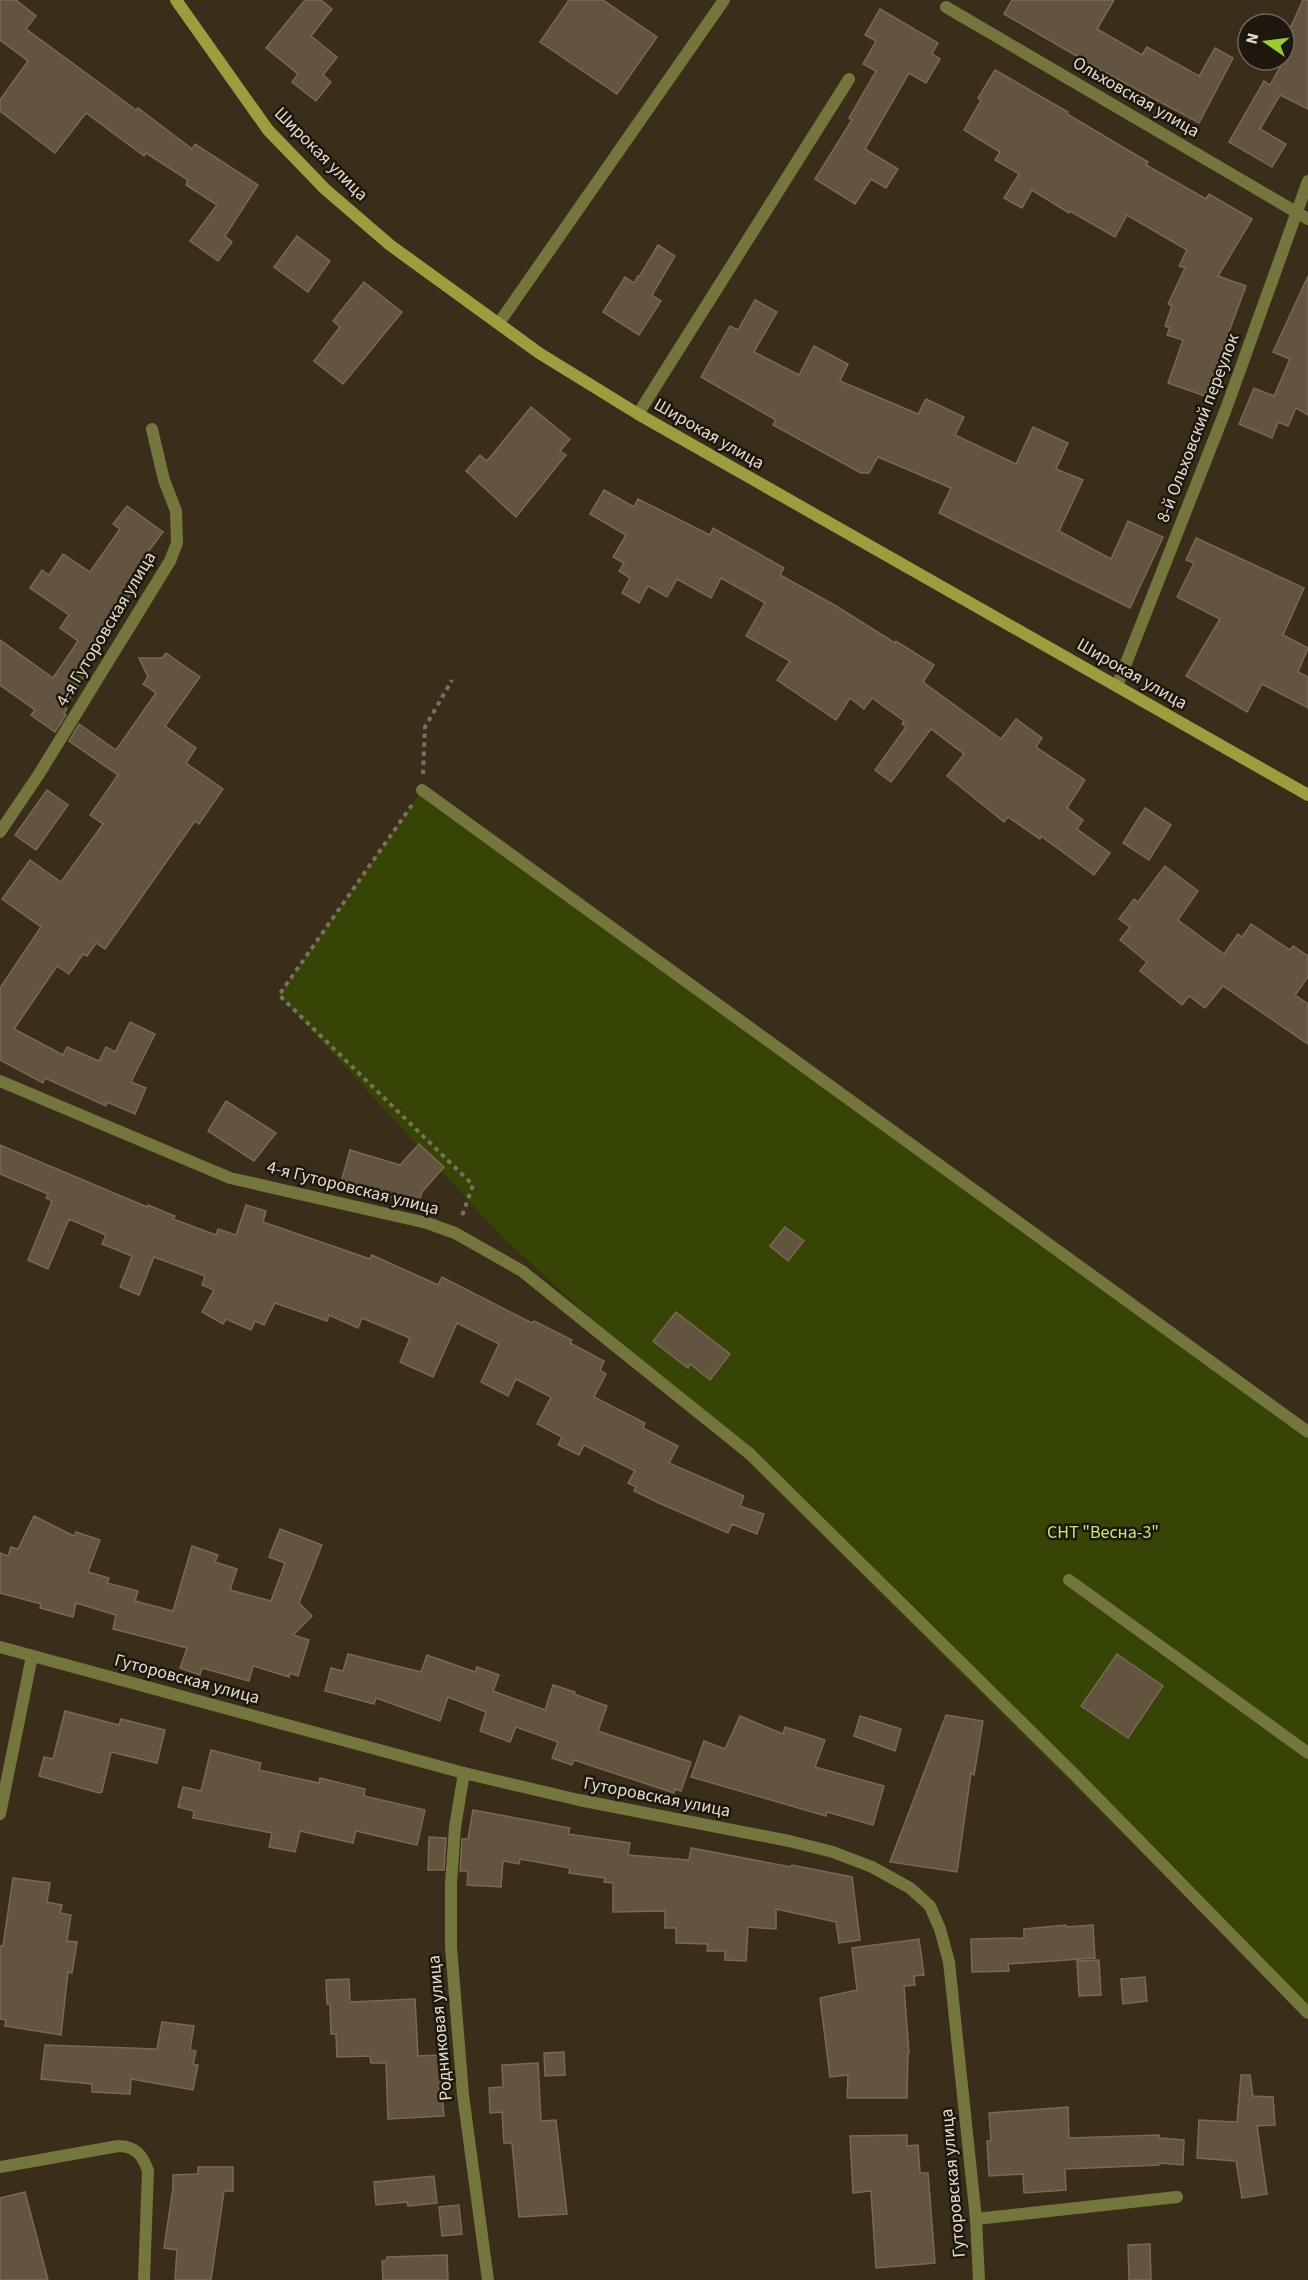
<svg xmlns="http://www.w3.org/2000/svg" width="1308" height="2280" viewBox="0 0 1308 2280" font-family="'Source Sans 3',sans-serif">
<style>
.green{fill:#364405}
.building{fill:#62543e;stroke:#786953;stroke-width:1.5}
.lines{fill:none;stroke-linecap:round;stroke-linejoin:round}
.path{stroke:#7b705f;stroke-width:4;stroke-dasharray:4.5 4.5;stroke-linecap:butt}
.lane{stroke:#74763e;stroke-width:12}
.street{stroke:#74763e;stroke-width:12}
.secondary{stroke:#9b9d3f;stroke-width:12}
.labels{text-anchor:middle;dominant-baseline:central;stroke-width:5;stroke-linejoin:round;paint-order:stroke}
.street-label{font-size:18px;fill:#e3dbce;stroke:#1d170e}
.park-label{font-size:18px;fill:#c6e677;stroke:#1d170e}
</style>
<rect width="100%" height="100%" fill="#3a2d19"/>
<!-- green -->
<polygon class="green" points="422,790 1308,1432 1308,2018 745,1459 503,1238 279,995"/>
<!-- building -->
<g class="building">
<polygon points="0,0 16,0 36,16 26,29 109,90 136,110 138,108 192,149 195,144 258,185 225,236 232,242 218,261 190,241 217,205 186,185 188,180 146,153 144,156 86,113 55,153 0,111 0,100 28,61 0,40"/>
<polygon points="305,0 321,0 332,9 311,36 337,57 323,75 331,82 316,101 292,82 298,74 266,48"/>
<polygon points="569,0 603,0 657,37 617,94 540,42"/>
<polygon points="1012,0 1114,0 1097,29 1142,55 1147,47 1199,76 1215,48 1233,58 1199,123 1099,69 1004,14"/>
<polygon points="1303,0 1308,0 1308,109 1280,95 1260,129 1286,144 1272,167 1229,142 1264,81 1270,85 1284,60 1284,42"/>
<polygon points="880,9 938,43 932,54 940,59 926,83 909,73 865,149 898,169 886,188 871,179 855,204 815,179 852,120 849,118 876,71 863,64 876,41 865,35"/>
<polygon points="995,70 1068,112 1067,114 1148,162 1146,165 1206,199 1209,194 1252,219 1218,276 1246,286 1205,396 1168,383 1183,340 1167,335 1170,328 1165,326 1172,306 1168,304 1185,268 1179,266 1187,250 1127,215 1115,237 1070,211 1069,213 1032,190 1022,208 1004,198 1019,174 995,160 1000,152 964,130 981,100 978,98"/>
<polygon points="297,236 330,261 308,292 274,267"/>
<polygon points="658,245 675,256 652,295 661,301 639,335 603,312 625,277 634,283 638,276 639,277"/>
<polygon points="1308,276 1308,415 1296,408 1288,426 1278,422 1272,438 1239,424 1254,388 1274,396 1290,359 1273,352"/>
<polygon points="364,282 402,312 343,384 314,361 340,327 333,321"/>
<polygon points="755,300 777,312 754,352 799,375 814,346 848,364 840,381 918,414 926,399 964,417 955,435 1016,464 1033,427 1068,443 1056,469 1083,480 1059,531 1111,559 1128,521 1163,537 1130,608 939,513 951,488 878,457 869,473 861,473 773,425 776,420 701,377 730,326 738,330"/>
<polygon points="531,407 570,439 560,451 566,455 516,517 466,471 480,455 487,461"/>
<polygon points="604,490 634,507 638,499 710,535 713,528 784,568 780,575 836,606 895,643 896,641 934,665 923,682 1001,739 1016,719 1042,738 1036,747 1085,780 1067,808 1083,820 1077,829 1110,853 1094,875 1041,836 1040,839 1008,817 1004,822 947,776 964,754 931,729 891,782 875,770 906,727 902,724 904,721 872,698 864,709 850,698 836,720 777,680 790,661 746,636 765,603 721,578 711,598 677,579 667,597 648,586 639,603 622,593 630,578 619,571 624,563 613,557 626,535 590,514"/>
<polygon points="127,506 163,532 139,564 144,568 129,590 132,592 99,640 102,643 82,669 87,673 64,707 67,709 64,713 66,715 55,732 31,715 35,710 0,685 0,640 53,678 78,641 60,628 69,615 30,588 42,570 49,575 63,554 90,572 120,529 113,524"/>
<polygon points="1196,538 1304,588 1283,635 1308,648 1298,672 1308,677 1308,708 1262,684 1247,712 1186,676 1220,619 1177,597 1194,563 1186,560"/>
<polygon points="166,653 200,677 165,726 196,748 186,763 223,789 199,824 195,821 105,949 96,943 87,956 83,954 69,974 57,966 14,1029 63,1055 67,1047 99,1061 106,1047 115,1052 130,1022 155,1034 131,1082 146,1088 135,1114 107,1102 106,1106 45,1078 43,1083 0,1060 0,988 41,927 2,899 30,860 61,882 103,824 90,815 118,775 69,741 79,724 116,750 156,693 143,684 148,677 139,658 162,658"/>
<polygon points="47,790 68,805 36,850 15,835"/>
<polygon points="1145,808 1171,825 1149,860 1123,843"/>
<polygon points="1165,866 1198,891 1178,920 1224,954 1238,934 1242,937 1251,924 1290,950 1293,946 1308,956 1308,977 1295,995 1308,1004 1308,1044 1223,986 1205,1008 1189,996 1182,1005 1140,971 1147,962 1120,940 1130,927 1119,919 1134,899 1138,902"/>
<polygon points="226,1101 276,1133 254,1161 208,1131"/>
<polygon points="419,1144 444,1167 422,1192 418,1205 341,1182 350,1150 400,1165"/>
<polygon points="0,1145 147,1207 148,1205 175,1216 173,1219 216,1235 218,1229 236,1235 246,1205 266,1211 263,1222 370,1259 372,1255 438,1285 442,1277 532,1323 534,1321 572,1340 570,1343 604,1361 600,1370 606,1374 594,1397 645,1423 643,1428 678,1446 669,1463 744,1496 740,1506 764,1514 757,1534 732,1524 728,1533 659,1503 634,1491 636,1487 628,1483 635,1471 584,1445 579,1455 558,1445 562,1437 537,1424 551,1397 516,1379 508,1396 481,1382 499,1344 457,1323 433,1377 400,1362 410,1338 362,1318 358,1328 329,1315 327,1321 275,1303 264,1325 255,1321 251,1330 226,1319 223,1324 202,1312 214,1290 202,1285 205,1276 154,1257 139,1295 120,1287 132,1256 102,1244 106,1235 69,1219 48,1269 28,1260 52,1201 46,1198 48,1194 0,1174"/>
<polygon points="785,1227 804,1241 788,1261 770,1246"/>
<polygon points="676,1312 730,1354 710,1380 690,1364 688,1368 653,1341"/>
<polygon points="34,1516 74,1536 76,1532 100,1540 88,1572 109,1578 107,1583 138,1591 135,1601 173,1611 192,1546 218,1555 215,1562 237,1569 230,1590 271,1601 285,1563 269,1557 280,1529 322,1545 299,1603 312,1616 293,1635 309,1640 298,1676 290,1673 289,1677 253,1666 249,1681 202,1668 200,1675 180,1668 187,1648 113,1629 116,1615 76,1603 73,1617 40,1608 41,1604 0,1593 0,1553 8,1556 11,1547 18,1549"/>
<polygon points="348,1654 421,1672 427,1655 475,1672 477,1667 499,1675 493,1691 545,1710 553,1685 575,1692 574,1694 607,1706 598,1731 691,1762 681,1791 675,1789 674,1793 574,1760 572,1765 552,1758 558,1742 516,1727 510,1742 480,1731 486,1712 448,1697 440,1721 376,1698 374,1704 325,1691 331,1668 343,1671"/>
<polygon points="1117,1654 1163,1686 1128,1738 1081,1706"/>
<polygon points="65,1711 119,1725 121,1719 165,1730 157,1763 111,1752 102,1792 99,1793 39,1776 44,1757 53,1759"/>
<polygon points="946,1715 983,1721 974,1775 971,1773 957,1872 890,1862"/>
<polygon points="740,1716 783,1734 785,1727 825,1740 815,1767 884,1786 873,1825 827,1812 826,1816 691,1777 704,1741 725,1749"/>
<polygon points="860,1716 901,1729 895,1751 854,1736"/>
<polygon points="211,1750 261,1763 259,1770 319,1783 320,1778 365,1789 364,1796 425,1810 417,1845 356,1831 353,1843 300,1831 295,1852 269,1847 272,1833 193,1818 194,1811 178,1807 183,1787 201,1791"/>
<polygon points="473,1810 570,1828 568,1834 630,1843 628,1855 689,1860 691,1848 791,1867 792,1865 852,1877 860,1940 839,1943 836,1922 776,1909 776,1929 748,1927 746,1961 725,1960 725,1951 707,1951 708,1944 676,1943 676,1928 665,1928 665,1911 613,1912 613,1883 604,1882 605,1878 569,1873 570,1868 520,1859 519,1864 503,1861 501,1887 467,1885 468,1871 460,1871 462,1839 468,1839"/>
<polygon points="429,1837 446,1838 444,1870 428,1870"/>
<polygon points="13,1878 50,1883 47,1902 62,1905 60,1913 71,1915 67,1941 77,1942 72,1973 68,1972 61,2035 5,2026 6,2020 0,2019 0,1946 3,1946"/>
<polygon points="1066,1925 1066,1927 1093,1925 1095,1958 1008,1964 1009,1971 972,1972 971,1939 1024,1938 1024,1929"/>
<polygon points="919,1939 924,1975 914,1976 915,1985 904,1986 909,2053 908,2053 907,2098 847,2098 848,2075 830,2077 820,1998 857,1990 852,1948"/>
<polygon points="1099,1960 1101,1995 1079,1996 1077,1961"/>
<polygon points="1145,1977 1147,2001 1123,2004 1121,1979"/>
<polygon points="349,1979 350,2002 415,1999 418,2056 438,2055 444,2116 388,2119 386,2063 371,2063 370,2056 337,2057 336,2034 331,2034 330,2004 327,2004 326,1980"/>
<polygon points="162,2022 194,2026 190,2050 196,2051 193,2064 198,2065 193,2090 131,2079 130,2094 92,2092 92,2084 41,2079 45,2045 157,2049"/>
<polygon points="564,2052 565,2075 545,2076 544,2053"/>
<polygon points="538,2063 541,2121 556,2120 567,2214 519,2217 512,2143 504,2143 502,2112 490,2113 489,2088 503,2087 502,2065"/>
<polygon points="1241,2075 1250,2075 1253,2096 1273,2097 1275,2125 1257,2126 1267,2194 1242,2198 1236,2161 1197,2158 1199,2120 1237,2122"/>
<polygon points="1068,2107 1069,2138 1159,2135 1159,2138 1184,2140 1183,2165 1159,2163 1159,2165 1065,2169 1066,2190 1024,2193 1023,2174 989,2176 987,2141 991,2141 989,2113"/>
<polygon points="907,2135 907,2146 918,2145 920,2173 928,2173 935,2263 876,2268 871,2191 853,2193 850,2136"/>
<polygon points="198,2167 233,2167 233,2191 224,2191 211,2280 175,2280 177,2250 164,2248 173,2188 173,2175 198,2174"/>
<polygon points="434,2176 437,2203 408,2206 407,2202 376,2205 374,2182"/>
<polygon points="25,2192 48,2280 0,2280 0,2198"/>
<polygon points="459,2205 462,2234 442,2236 439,2207"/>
<polygon points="1150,2244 1151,2280 1129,2280 1128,2245"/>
<polygon points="447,2255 448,2280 383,2280 382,2261 387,2260 387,2257"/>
</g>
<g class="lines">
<!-- path -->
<g class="path">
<polyline points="423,774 425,727 452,680"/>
<polyline points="412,805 279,995 473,1185 462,1216"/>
</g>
<!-- lane -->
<g class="lane">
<polyline points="499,323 724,0"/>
<polyline points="638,414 849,79"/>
<polyline points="422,790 1308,1432"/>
<polyline points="750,1454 1073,1773 1308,2013"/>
<polyline points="1069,1580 1308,1753"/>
<path d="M0,2167l118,-21c18,0 25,10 30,25l-4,109"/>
<polyline points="976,2219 1177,2197"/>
</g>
<!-- street -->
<g class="street">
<polyline points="946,7 1308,219"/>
<polyline points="1117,686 1226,409 1308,181"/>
<polyline points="0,832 39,774 170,561 177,543 176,511 164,480 152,429"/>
<polyline points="0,1081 230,1178 427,1223 455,1233 522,1271 750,1454"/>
<polyline points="0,1647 464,1773 579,1800 789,1841 833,1852 872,1867 910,1888 930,1906 940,1929 949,1962 976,2219 979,2280"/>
<polyline points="464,1773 455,1827 451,1883 451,1947 463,2095 488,2280"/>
<polyline points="0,1814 32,1656"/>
</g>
<!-- secondary -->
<polyline class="secondary" points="176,0 268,130 325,189 390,245 539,353 638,414 1308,795"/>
</g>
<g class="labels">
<!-- street labels -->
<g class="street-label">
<text transform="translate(1136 97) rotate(30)">Ольховская улица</text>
<text transform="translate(321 154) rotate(45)">Широкая улица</text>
<text transform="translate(1198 428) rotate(-69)">8-й Ольховский переулок</text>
<text transform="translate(709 434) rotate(30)">Широкая улица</text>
<text transform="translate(106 629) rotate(-59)">4-я Гуторовская улица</text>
<text transform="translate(1132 674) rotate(30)">Широкая улица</text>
<text transform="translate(353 1188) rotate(14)">4-я Гуторовская улица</text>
<text transform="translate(187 1679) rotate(15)">Гуторовская улица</text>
<text transform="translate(657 1797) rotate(11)">Гуторовская улица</text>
<text transform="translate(440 2028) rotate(-95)">Родниковая улица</text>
<text transform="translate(953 2183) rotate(-95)">Гуторовская улица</text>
</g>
<!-- park labels -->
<g class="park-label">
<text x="1103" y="1532">СНТ "Весна-3"</text>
</g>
</g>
<!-- north arrow -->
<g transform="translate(1266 42) rotate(284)"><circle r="28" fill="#1d170e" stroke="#6c655b" stroke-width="1.5"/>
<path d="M0-4.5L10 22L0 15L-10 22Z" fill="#9bcb33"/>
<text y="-9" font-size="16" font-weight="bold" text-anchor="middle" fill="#e3dbce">N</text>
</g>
</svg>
